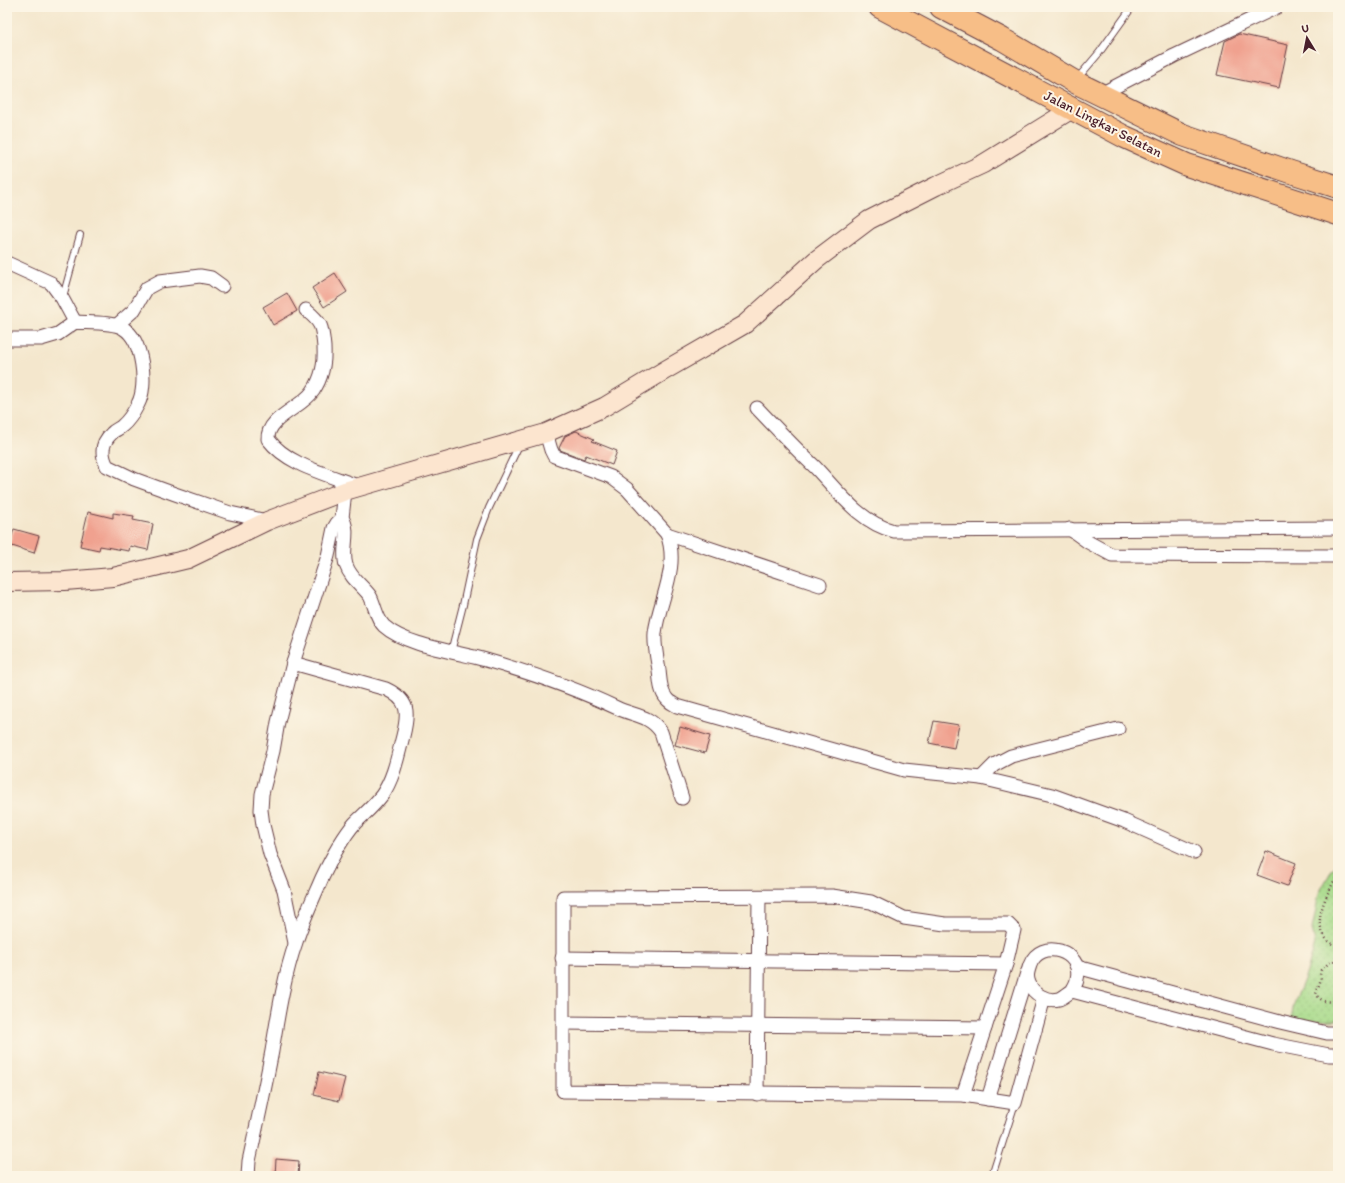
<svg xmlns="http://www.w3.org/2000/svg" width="1345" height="1183" viewBox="0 0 1345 1183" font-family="Itim,sans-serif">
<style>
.park{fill:url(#park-dots);stroke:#787c5a}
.building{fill:#f0a18f}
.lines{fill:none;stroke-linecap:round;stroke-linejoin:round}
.lane-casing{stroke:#643d43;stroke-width:8}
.street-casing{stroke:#643d43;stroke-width:15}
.secondary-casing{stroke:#643d43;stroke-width:20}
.highway-casing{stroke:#643d43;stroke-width:24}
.path{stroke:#643d43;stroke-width:2.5;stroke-dasharray:1 3;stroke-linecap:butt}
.lane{stroke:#fff;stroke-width:6}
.street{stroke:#fff;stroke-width:13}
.secondary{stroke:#fce5cf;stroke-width:18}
.highway{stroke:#f7be87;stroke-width:22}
.labels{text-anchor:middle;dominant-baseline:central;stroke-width:4;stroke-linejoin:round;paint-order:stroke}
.street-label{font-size:14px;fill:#4a1f2b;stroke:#fcf5e5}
</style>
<defs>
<pattern id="park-dots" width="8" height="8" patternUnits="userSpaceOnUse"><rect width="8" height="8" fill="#a7da8a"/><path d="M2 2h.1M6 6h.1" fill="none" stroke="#91bb77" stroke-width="1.8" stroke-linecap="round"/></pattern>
</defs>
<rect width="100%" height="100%" fill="#fcf5e5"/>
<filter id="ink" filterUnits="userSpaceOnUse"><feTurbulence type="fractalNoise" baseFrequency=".025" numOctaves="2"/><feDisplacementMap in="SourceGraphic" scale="8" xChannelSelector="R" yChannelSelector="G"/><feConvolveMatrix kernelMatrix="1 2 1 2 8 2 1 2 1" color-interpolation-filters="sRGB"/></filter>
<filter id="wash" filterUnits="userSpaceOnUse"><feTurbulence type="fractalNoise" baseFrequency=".012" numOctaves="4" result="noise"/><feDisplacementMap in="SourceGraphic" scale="16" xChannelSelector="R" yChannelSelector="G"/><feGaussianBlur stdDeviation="0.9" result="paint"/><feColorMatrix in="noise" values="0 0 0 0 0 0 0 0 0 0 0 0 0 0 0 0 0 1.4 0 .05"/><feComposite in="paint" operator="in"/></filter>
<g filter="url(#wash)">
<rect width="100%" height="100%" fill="#f4e7cd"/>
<!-- park -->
<polygon class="park" points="1338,864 1338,1020 1307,1021 1291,1018 1294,1004 1307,972 1315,943 1312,929 1319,893 1333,868"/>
<g id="blocks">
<!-- building -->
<g class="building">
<polygon points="1239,34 1288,45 1279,88 1217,75 1225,41"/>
<polygon points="335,273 347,292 324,307 312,288"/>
<polygon points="287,293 297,311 273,325 263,307"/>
<polygon points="576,431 594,439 592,441 617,451 612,465 586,455 584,459 560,450 559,448 565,436"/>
<polygon points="88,512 113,518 113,513 134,516 133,520 153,524 148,550 130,546 129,551 100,546 99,550 80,546"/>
<polygon points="14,529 39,536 34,553 9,545"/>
<polygon points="934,721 959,725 954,748 929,743"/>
<polygon points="680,727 710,736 705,753 675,745"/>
<polygon points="1266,851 1296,863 1287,886 1257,875"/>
<polygon points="319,1072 345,1078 339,1101 314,1095"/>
<polygon points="276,1159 299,1161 298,1176 275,1176"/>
</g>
</g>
</g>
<g filter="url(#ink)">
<use href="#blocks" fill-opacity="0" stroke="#643d43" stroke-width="1"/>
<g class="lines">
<defs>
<g id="lane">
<polyline points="1077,79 1099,53 1132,7"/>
<polyline points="63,297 80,235"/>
<polyline points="451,652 463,605 477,539 489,508 520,443"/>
<polyline points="992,1176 1015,1103"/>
</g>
<g id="street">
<polyline points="1099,95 1174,56 1277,7"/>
<polyline points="7,263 51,283 62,298 75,322"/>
<path d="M306,310c16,13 16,16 18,37 1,16 -2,31 -11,44 -11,17 -46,26 -45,48 20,27 62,36 92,48"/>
<polyline points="117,325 134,310 147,288 160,281 200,276 211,278 222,286"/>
<path d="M7,339h34l17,-5 17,-12c12,1 39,0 48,6 20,12 25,58 15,76 -4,8 -10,17 -16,22 -3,3 -8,4 -10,7 -11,10 -11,21 -5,33l27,13 41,15 55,19 37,8"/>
<path d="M757,408c19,20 38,40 58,59 23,24 45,56 79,64l444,-3"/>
<path d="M546,433l5,17 3,6 57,21 16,12 40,45c13,34 -8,66 -12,99 -1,12 2,25 4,37 1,9 1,22 8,29 2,3 7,5 10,7l227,64 77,8 71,17 72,26 70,31"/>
<path d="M342,518c9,13 -1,32 4,47 5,14 16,20 24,31 5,9 6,22 14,30 22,20 74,26 102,34 45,13 89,28 131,48 17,8 33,7 44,24l21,66"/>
<polyline points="1070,529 1088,542 1112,555 1338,556"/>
<polyline points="667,534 820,585"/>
<polyline points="293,663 278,722 273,751 262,794 261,810 263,825 270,854 284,890 295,943"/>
<polyline points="981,778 994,765 1011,756 1118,729"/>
<polyline points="562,958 1006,964"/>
<polyline points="1077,967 1280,1022 1327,1033 1338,1033"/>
<path d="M1072,991c2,-4 5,-8 5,-12 7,-28 -37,-42 -47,-14 -2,6 -4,11 -1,18 4,11 18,19 30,16 4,-1 9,-6 13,-8l201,53 56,11h9"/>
<polyline points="563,1023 985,1028"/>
<polyline points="757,1094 759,897"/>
<polyline points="963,1095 1006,964 1014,930 1008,924 945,924 904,918 871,902 832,896 563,897 563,1091 963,1095 1015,1103 1044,998"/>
<polyline points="988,1099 1027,973"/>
<path d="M248,1176l1,-15c8,-37 16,-73 23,-110 6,-36 12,-75 24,-109 7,-22 17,-43 26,-64 9,-19 19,-39 33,-55 9,-9 19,-17 27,-28 12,-17 16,-40 21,-59 6,-24 6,-36 -17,-47l-93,-26 35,-107 6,-28 3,-5 5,-5 3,-27"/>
</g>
<polyline id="secondary" points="7,582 65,581 113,577 188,559 267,521 345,491 546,433 604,407 667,369 745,324 816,260 869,220 936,186 983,164 1072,109"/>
<g id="highway">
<polyline points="880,7 1125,137 1187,165 1338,214"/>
<polyline points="941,7 1002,39 1075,82 1183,135 1291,172 1338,187"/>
</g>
</defs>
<!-- lane casing -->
<use href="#lane" class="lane-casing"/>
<!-- street casing -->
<use href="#street" class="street-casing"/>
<!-- secondary casing -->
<use href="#secondary" class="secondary-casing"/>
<!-- highway casing -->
<use href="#highway" class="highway-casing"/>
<!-- path -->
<g class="path">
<path d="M1338,875c-7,10 -18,33 -18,44 -1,6 2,11 4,16 2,5 8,10 14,11"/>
<path d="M1338,960l-8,2 -9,8 -1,5 1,4 -5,15c6,9 12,8 22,7"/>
</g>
<!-- lane -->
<use href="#lane" class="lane"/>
<!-- street -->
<use href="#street" class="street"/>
<!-- secondary -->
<use href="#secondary" class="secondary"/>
<!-- highway -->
<use href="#highway" class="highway"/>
</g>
</g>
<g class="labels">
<!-- street labels -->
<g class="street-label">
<text transform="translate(1103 124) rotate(27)">Jalan Lingkar Selatan</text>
</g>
</g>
<!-- margin -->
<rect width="1345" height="1183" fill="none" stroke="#fcf5e5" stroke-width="24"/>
<!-- north arrow -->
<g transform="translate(1307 38) rotate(350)" stroke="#fcf5e5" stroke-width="3" paint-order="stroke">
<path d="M0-3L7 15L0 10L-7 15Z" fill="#4a1f2b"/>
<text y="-6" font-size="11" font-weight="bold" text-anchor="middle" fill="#4a1f2b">U</text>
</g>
</svg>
